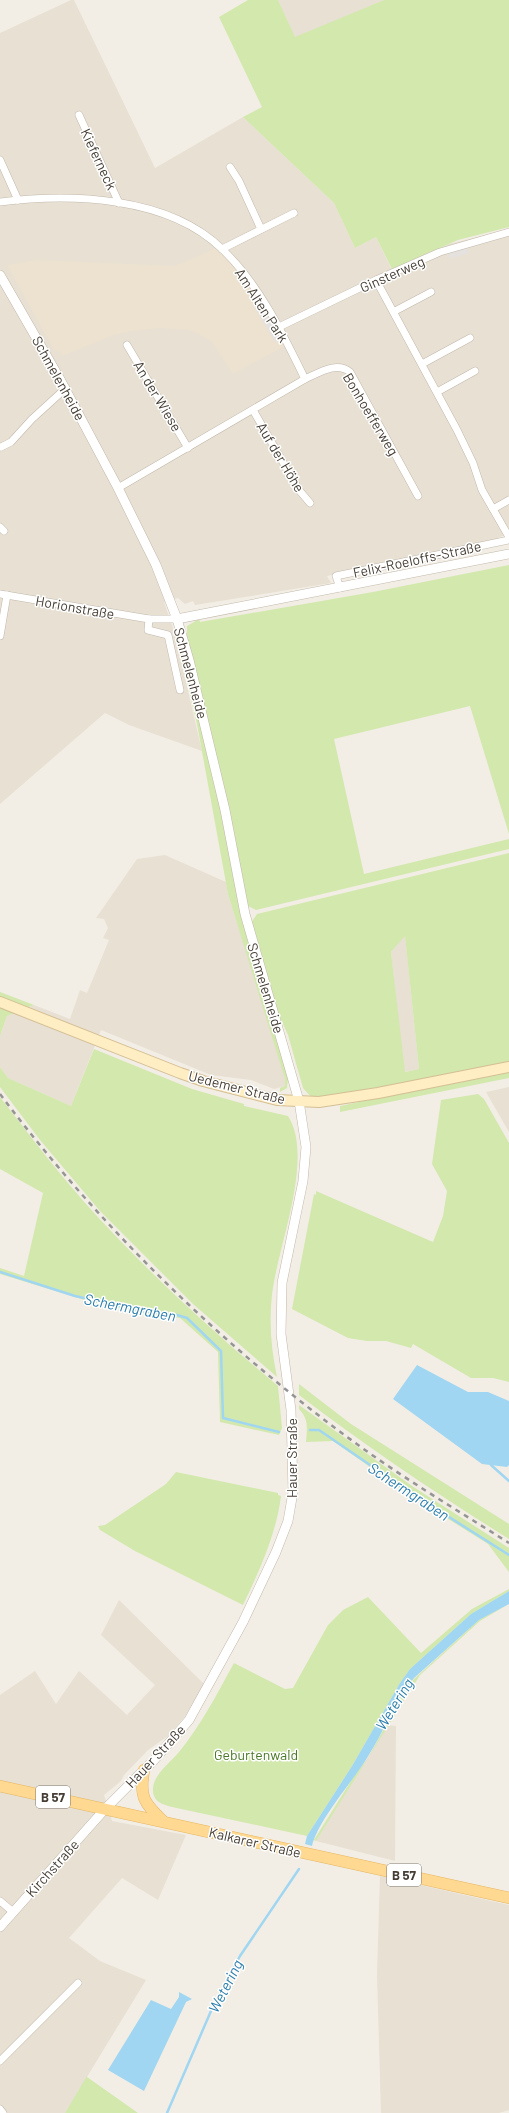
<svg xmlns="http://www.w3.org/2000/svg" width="509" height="2113" viewBox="0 0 509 2113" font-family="Barlow,sans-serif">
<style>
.residential{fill:#e7e0d3}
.education{fill:#ede2cf}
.green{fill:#d2e8ad;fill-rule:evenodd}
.parking{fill:#e4e1de}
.water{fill:#a0d6f1}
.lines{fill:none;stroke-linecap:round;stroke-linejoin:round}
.stream{stroke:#a0d6f1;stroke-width:2.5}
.minor-casing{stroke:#c2b8ab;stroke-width:8}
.tertiary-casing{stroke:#c2b8ab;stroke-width:10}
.secondary-casing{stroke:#d4bf94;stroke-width:12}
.primary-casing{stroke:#e6b561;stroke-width:12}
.minor{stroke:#fff;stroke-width:7}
.tertiary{stroke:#fff;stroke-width:9}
.secondary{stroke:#ffedc3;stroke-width:10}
.primary{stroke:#ffd992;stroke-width:11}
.rail{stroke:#959595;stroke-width:2.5;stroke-dasharray:5 5;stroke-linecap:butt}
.labels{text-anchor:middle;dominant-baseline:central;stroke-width:3;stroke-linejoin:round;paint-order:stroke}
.shield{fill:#fff;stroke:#7e7872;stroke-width:1}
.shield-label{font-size:13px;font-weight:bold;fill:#463e35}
.street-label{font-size:14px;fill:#463e35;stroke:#fff}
.park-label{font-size:14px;fill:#4b7827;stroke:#fff}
.water-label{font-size:15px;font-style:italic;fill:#2b7dab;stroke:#fff}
</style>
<rect width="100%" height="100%" fill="#f3eee5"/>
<!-- residential -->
<g class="residential">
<polygon points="71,0 74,0 155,168 243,117 334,203 355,248 376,237 391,268 449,244 509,229 509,533 489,542 327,576 331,583 195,605 193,601 185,604 178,598 164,602 174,631 202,751 129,725 105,713 0,804 0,33"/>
<polygon points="278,0 384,0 295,38"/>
<polygon points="165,855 226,882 228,894 281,1062 285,1079 285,1086 274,1089 251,1080 211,1075 101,1030 71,1106 8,1078 0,1067 0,1036 7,1016 34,1005 70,1019 80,990 87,993 109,940 103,938 108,928 104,919 96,918 137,859"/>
<polygon points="405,935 419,1069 404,1072 391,952"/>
<polygon points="509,1087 509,1132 486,1092"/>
<polygon points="119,1600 204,1684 185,1716 168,1736 148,1750 124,1775 121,1781 104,1795 112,1821 186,1835 158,1900 122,1878 69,1938 100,1961 146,1980 65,2113 0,2113 0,1695 35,1671 56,1704 79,1671 127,1715 155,1685 101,1635"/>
<polygon points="388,1725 396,1726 395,1861 316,1841"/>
<polygon points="380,1876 509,1905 509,2110 499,2113 381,2113 377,1974"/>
</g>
<!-- education -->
<polygon class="education" points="216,248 225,256 246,282 285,346 233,374 212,342 197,333 188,330 160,328 132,331 114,335 62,356 59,350 55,352 7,265 37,260 175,266"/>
<!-- green -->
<g class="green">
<polygon points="248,0 278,0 295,37 384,0 509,0 509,227 458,240 392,269 376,237 355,248 334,203 243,117 262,107 219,17"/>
<polygon points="509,565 509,834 470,706 334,739 364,874 509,839 509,849 256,910 248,906 231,817 187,636 187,626 199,619 200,622 373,592"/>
<polygon points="174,631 178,633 288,1079 287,1088 280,1092 280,1088 285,1086 285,1079 228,894 197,724"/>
<path d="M509,853v209l-170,34 -28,1 -8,-9 -15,-53 -12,-26 -25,-86 6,-9zM405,936l14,133 -14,3 -14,-120z"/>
<polygon points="0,992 34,1005 26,1008 0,999"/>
<polygon points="0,1006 17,1012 7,1016 0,1036"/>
<path d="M94,1049l98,40 52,15v2l44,10c27,42 -11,132 -16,179 -3,28 -1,54 5,82l-84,-73 -93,-93 -60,-71 -40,-53v-20l8,11 63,28z"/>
<polygon points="509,1070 509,1078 340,1112 340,1106"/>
<polygon points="478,1094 484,1099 509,1143 509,1382 493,1378 471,1378 413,1344 411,1348 386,1341 367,1341 348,1338 292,1309 314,1194 316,1195 316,1191 433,1242 443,1216 447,1191 432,1164 441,1100"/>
<path d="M0,1097c31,40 62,81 96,118 57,62 118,118 182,171l4,42 -3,7 -59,-13 -2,-70 -38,-34 -40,-5 -52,-12 -88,-27v-6l24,8 19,-83 -43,-24z"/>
<path d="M299,1384l52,40 158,100v15c-72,-45 -142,-92 -210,-144z"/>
<path d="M299,1405l113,81 97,62v24l-21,-28 -81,-51 -74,-52 -27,1c1,-13 3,-23 -7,-33z"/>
<path d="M176,1472l102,21v2l3,1c-5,39 -21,73 -38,109l-108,-54 -35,-21 -2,-4 7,-1 61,-41z"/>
<path d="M509,1589v2l-38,23 -61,55 -10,14 -48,83 -45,70 -135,-29c-11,-3 -20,-6 -19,-19 1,-14 18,-26 26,-36 22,-27 38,-58 55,-89l51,26 8,-1 35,-63 15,-15 25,-13 53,56 51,-44z"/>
<polygon points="509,1604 480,1621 420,1675 316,1841 314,1840 356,1773 368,1758 406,1688 414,1679 479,1620"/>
<polygon points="87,2076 87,2077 138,2113 65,2113"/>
</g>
<!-- parking -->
<g class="parking">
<polygon points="467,247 469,253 450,259 449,253"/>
<polygon points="258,302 281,339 275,342 253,305"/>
</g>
<!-- water -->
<g class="water">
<polygon points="417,1365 468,1392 488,1392 509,1401 509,1465 507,1467 482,1464 393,1399"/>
<path d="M509,1591v13l-30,16 -65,58c-20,24 -30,54 -47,80 -14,23 -49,62 -55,88l-7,-2 2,-8 45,-70 48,-83 10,-14 61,-55z"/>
<polygon points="179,1992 192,1999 186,2002 144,2091 108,2070 151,2000 171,2009 179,1997"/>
</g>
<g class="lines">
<!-- stream -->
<g class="stream">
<polyline points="0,1272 75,1296 143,1311 177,1315 187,1318 221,1351 223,1418 279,1432"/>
<polyline points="310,1430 319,1430 408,1491 509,1555"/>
<polyline points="491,1465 509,1481"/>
<polyline points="167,2113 214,2004 240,1956 299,1869"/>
</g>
<defs>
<g id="minor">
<polyline points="79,115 119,203"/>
<polyline points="0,160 18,200"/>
<polyline points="230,167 239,181 261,229"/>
<path d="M0,202c70,-9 168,-6 222,47 37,35 61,85 83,130l-187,109"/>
<polyline points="222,249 294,213"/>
<polyline points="376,280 457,430 473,463 482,490 509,537"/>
<polyline points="395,311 431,292"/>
<polyline points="279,327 376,280 440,252 509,232"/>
<polyline points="127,345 188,448"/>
<polyline points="422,364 470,338"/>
<path d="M305,379c14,-6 31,-18 45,-7l68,124"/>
<polyline points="437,392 475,371"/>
<polyline points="253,410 299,490 310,503"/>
<polyline points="1,447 11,442 32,419 66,388"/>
<polyline points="493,509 509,500"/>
<polyline points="0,527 4,531"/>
<polyline points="340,588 336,576 509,540"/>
<polyline points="0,594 149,619 177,619"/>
<polyline points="149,619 148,630 168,635 180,690"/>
<polyline points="0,636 7,595"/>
<polyline points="0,1901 13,1912"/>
<polyline points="0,2061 78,1983"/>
<polyline points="0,2109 3,2113"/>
</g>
<g id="tertiary">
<polyline points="0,275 61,381 118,488 156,565 177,619 189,660 225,810 245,914 299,1101 306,1147 303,1181 282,1283 281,1334 291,1410 293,1492 288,1521 276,1552 243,1622 189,1720 155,1759 105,1809 0,1927"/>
<polyline points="177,619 509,554"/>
</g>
<polyline id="secondary" points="0,1002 180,1073 203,1081 277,1100 319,1102 378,1093 509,1067"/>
<g id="primary">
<path d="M144,1770c-5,27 0,33 19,51"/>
<polyline points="0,1786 509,1898"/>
</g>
</defs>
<!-- minor casing -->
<use href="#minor" class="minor-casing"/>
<!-- tertiary casing -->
<use href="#tertiary" class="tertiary-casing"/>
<!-- secondary casing -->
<use href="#secondary" class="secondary-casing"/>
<!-- primary casing -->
<use href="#primary" class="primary-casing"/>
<!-- minor -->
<use href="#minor" class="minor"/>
<!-- tertiary -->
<use href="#tertiary" class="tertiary"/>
<!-- secondary -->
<use href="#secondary" class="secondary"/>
<!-- primary -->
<use href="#primary" class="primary"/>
<!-- rail -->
<path class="rail" d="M0,1094c99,132 220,250 354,348 49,36 103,68 155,101"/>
</g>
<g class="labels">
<!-- shield labels -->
<g class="shield">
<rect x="36" y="1786" width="34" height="22" rx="3"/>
<rect x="387" y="1864" width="34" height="22" rx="3"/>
</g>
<g class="shield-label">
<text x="53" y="1797">B 57</text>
<text x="404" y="1875">B 57</text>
</g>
<!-- street labels -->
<g class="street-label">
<text transform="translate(99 159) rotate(65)">Kieferneck</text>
<text transform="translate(392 274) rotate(-24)">Ginsterweg</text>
<text transform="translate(262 305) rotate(57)">Am Alten Park</text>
<text transform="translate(59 378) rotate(61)">Schmelenheide</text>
<text transform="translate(158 396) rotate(59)">An der Wiese</text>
<text transform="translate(371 414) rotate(59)">Bonhoefferweg</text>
<text transform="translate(281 457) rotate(59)">Auf der Höhe</text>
<text transform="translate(417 559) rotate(-12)">Felix-Roeloffs-Straße</text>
<text transform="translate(75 607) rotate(10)">Horionstraße</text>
<text transform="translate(191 673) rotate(75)">Schmelenheide</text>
<text transform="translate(266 988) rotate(73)">Schmelenheide</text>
<text transform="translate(237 1087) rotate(14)">Uedemer Straße</text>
<text transform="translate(291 1458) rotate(-90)">Hauer Straße</text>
<text transform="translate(155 1756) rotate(-47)">Hauer Straße</text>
<text transform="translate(255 1842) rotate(13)">Kalkarer Straße</text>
<text transform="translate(52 1868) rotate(-48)">Kirchstraße</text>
</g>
<!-- park labels -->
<g class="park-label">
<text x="256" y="1754">Geburtenwald</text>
</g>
<!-- water labels -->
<g class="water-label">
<text transform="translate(130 1307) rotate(11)">Schermgraben</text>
<text transform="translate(409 1491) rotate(33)">Schermgraben</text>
<text transform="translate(394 1704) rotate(-58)">Wetering</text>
<text transform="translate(225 1986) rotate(-63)">Wetering</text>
</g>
</g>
</svg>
